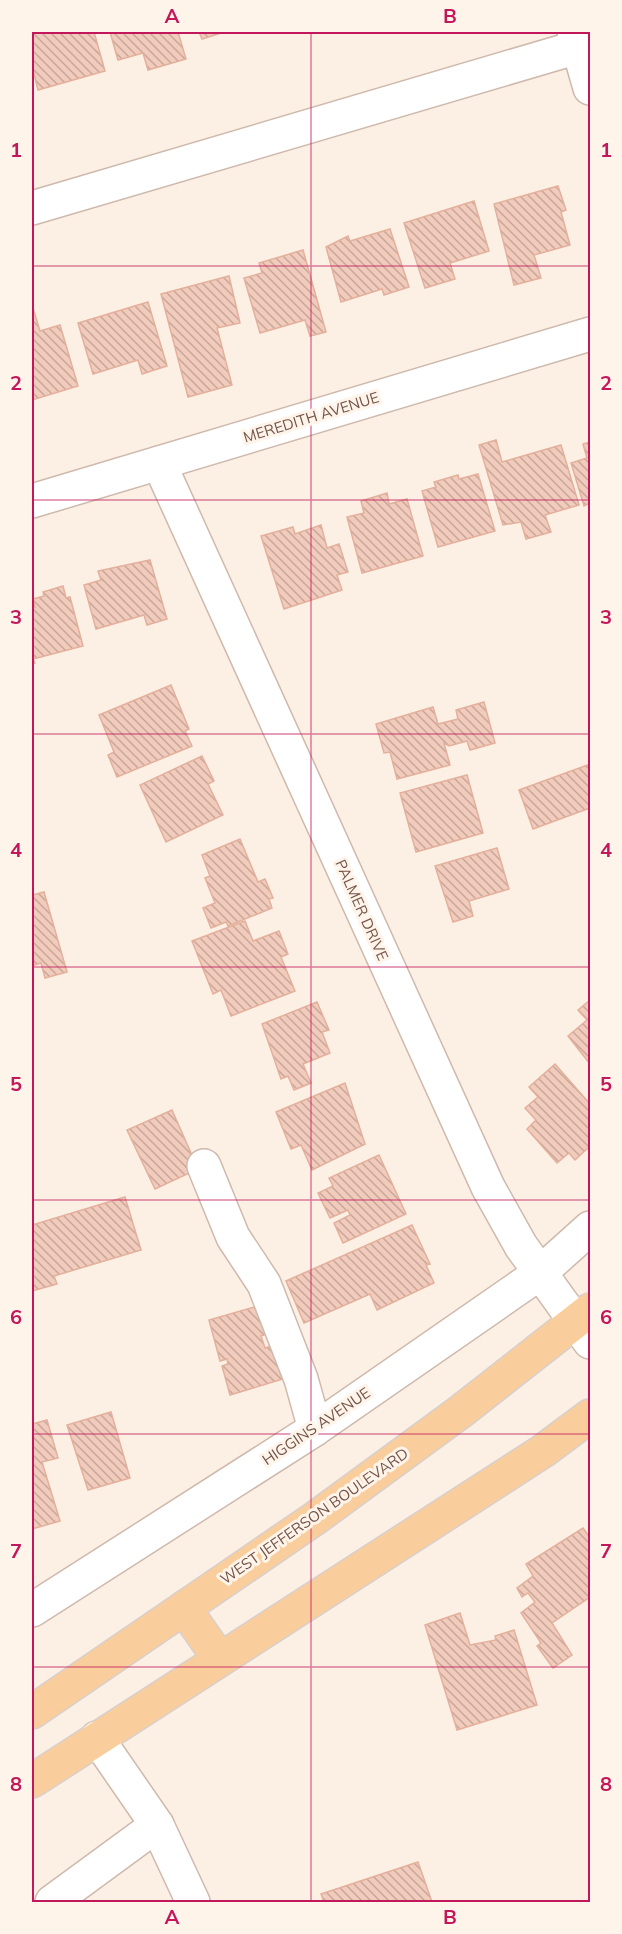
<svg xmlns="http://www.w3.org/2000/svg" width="622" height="1934" viewBox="0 0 622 1934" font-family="Mulish,sans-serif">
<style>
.building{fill:url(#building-back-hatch);stroke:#e4b09c;stroke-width:1.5}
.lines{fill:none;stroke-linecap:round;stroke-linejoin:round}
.minor-casing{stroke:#cfb9ad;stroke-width:36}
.major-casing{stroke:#d8cfcc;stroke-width:36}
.minor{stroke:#fff;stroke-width:33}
.major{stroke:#face9c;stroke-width:33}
.grid{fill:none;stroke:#c2185b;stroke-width:1.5;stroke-opacity:0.55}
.labels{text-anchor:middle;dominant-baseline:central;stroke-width:6;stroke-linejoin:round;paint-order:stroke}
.street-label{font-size:15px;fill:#745449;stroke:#fff4ea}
.neatline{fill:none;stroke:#c2185b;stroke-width:2}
.grid-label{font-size:20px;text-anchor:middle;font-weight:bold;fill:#c2185b}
</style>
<defs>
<pattern id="building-back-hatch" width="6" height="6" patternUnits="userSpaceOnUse" patternTransform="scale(1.5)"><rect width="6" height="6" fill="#f1cbbb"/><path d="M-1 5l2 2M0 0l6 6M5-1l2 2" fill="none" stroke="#c8a79a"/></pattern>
</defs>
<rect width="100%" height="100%" fill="#fcf0e4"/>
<!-- building -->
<g class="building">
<polygon points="32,32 94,32 105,71 38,90 32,66"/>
<polygon points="110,32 178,32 186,59 148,70 143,53 118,60"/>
<polygon points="199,32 224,32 202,39"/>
<polygon points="558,186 566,210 561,212 570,245 534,255 541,278 514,285 494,204"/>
<polygon points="474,201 489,251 450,263 455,279 425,288 404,223"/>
<polygon points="390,229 409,287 384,295 382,289 341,302 326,247 348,236 350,241"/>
<polygon points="303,250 326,332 310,336 305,320 260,333 244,278 262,273 259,263"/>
<polygon points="229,276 240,323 217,328 232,385 188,397 161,294"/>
<polygon points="148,302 167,366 142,374 138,360 93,374 78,323"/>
<polygon points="32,305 40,331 60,325 78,386 32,400"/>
<polygon points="496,440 502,462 561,445 579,505 545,515 551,532 526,539 521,522 503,525 479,445"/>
<polygon points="590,442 590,503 584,506 571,463 587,458 583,444"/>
<polygon points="478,474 495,531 438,547 422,491 436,487 434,482 458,475 459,479"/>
<polygon points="387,493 389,504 407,499 423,556 362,573 347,517 364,513 361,501"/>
<polygon points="321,525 327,548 339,544 348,572 337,575 342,590 284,609 261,536 293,527 295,534"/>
<polygon points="150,560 167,619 147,625 144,615 96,629 84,585 101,580 98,571"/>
<polygon points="63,586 66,598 70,597 83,646 33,659 35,663 32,664 32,607 35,607 33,599 44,596 43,592"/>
<polygon points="171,685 189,729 185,731 192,746 117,777 108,755 114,752 99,715"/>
<polygon points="484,702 495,743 470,750 467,741 449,746 444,743 450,765 397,779 390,752 384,753 376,724 433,707 438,724 458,719 456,710"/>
<polygon points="202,756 214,781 208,784 223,815 166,842 140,785"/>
<polygon points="590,764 590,808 533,829 519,790"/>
<polygon points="467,775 483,833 416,852 400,793"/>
<polygon points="240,839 258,882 265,879 273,898 269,899 272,908 228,926 226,922 211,928 203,908 215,903 205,878 210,876 202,855"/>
<polygon points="497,848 509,889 469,901 473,916 453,922 435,866"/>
<polygon points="44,892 67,972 45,978 41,963 32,966 32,895"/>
<polygon points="245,921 253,941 279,931 288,954 281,957 295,991 231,1016 221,990 213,994 192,941"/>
<polygon points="590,1000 590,1064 568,1036 587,1020 578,1010"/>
<polygon points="317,1002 329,1030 322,1032 330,1053 303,1064 311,1083 294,1090 288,1076 281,1079 262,1024"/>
<polygon points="555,1064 590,1104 589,1132 590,1146 575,1160 569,1153 557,1163 527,1129 536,1120 525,1108 538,1097 529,1087"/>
<polygon points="345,1083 365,1144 312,1170 301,1145 291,1149 276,1112"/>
<polygon points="172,1110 198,1169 155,1189 127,1130"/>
<polygon points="379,1155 406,1214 343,1243 334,1223 350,1215 348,1210 330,1218 318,1193 333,1186 329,1178"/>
<polygon points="125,1197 141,1250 54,1276 57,1284 32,1291 32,1225"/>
<polygon points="412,1225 430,1264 426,1265 434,1283 377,1310 370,1294 304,1323 286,1281"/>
<polygon points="265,1304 273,1332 261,1336 265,1348 277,1344 286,1378 230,1395 222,1366 228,1364 227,1359 220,1361 209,1320"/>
<polygon points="111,1412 130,1478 88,1490 67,1425"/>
<polygon points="47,1420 58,1458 42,1462 60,1521 32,1529 32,1424"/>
<polygon points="583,1528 590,1538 590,1597 552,1623 572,1655 553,1668 537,1646 541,1643 521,1613 535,1602 528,1593 522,1597 517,1588 533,1576 526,1564"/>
<polygon points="460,1613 470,1645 496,1640 495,1636 514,1630 537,1705 457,1730 425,1625"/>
<polygon points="418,1862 432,1902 324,1902 321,1894"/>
</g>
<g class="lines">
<defs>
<g id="minor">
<polyline points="574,32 590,88"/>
<polyline points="32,208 578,47"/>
<polyline points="159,463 488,1187 521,1246 590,1342"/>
<polyline points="32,501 590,334"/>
<polyline points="204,1166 233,1237 264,1284 301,1379 315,1429"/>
<polyline points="32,1610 315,1429 540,1273 590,1228"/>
<polyline points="97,1738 157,1825 193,1902"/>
<polyline points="52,1902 157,1825"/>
</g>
<g id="major">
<polyline points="184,1608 219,1658"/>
<polyline points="32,1712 314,1519 460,1412 590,1310"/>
<polyline points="32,1781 543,1451 590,1416"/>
</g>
</defs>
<!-- minor casing -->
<use href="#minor" class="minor-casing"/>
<!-- major casing -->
<use href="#major" class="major-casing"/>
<!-- minor -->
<use href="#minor" class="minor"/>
<!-- major -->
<use href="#major" class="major"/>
</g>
<!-- grid -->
<path class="grid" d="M311,32v1870M32,266h558M32,500h558M32,734h558M32,967h558M32,1200h558M32,1434h558M32,1667h558"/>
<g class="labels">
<!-- street labels -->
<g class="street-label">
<text transform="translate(311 417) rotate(-17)">MEREDITH AVENUE</text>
<text transform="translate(362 910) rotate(66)">PALMER DRIVE</text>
<text transform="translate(316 1426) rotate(-34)">HIGGINS AVENUE</text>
<text transform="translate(314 1516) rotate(-35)">WEST JEFFERSON BOULEVARD</text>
</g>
</g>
<!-- border -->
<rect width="622" height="1934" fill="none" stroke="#fff4ea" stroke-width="66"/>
<rect x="33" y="33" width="556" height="1868" class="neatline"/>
<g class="grid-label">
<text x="172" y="23">A</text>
<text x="450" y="23">B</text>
<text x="16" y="157">1</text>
<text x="606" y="157">1</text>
<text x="16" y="390">2</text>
<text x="606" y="390">2</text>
<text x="16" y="624">3</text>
<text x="606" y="624">3</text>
<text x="16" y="857">4</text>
<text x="606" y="857">4</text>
<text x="16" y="1091">5</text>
<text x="606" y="1091">5</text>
<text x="16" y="1324">6</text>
<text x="606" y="1324">6</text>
<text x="16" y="1558">7</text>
<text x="606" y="1558">7</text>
<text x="16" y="1791">8</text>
<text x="606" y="1791">8</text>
<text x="172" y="1924">A</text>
<text x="450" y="1924">B</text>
</g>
</svg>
